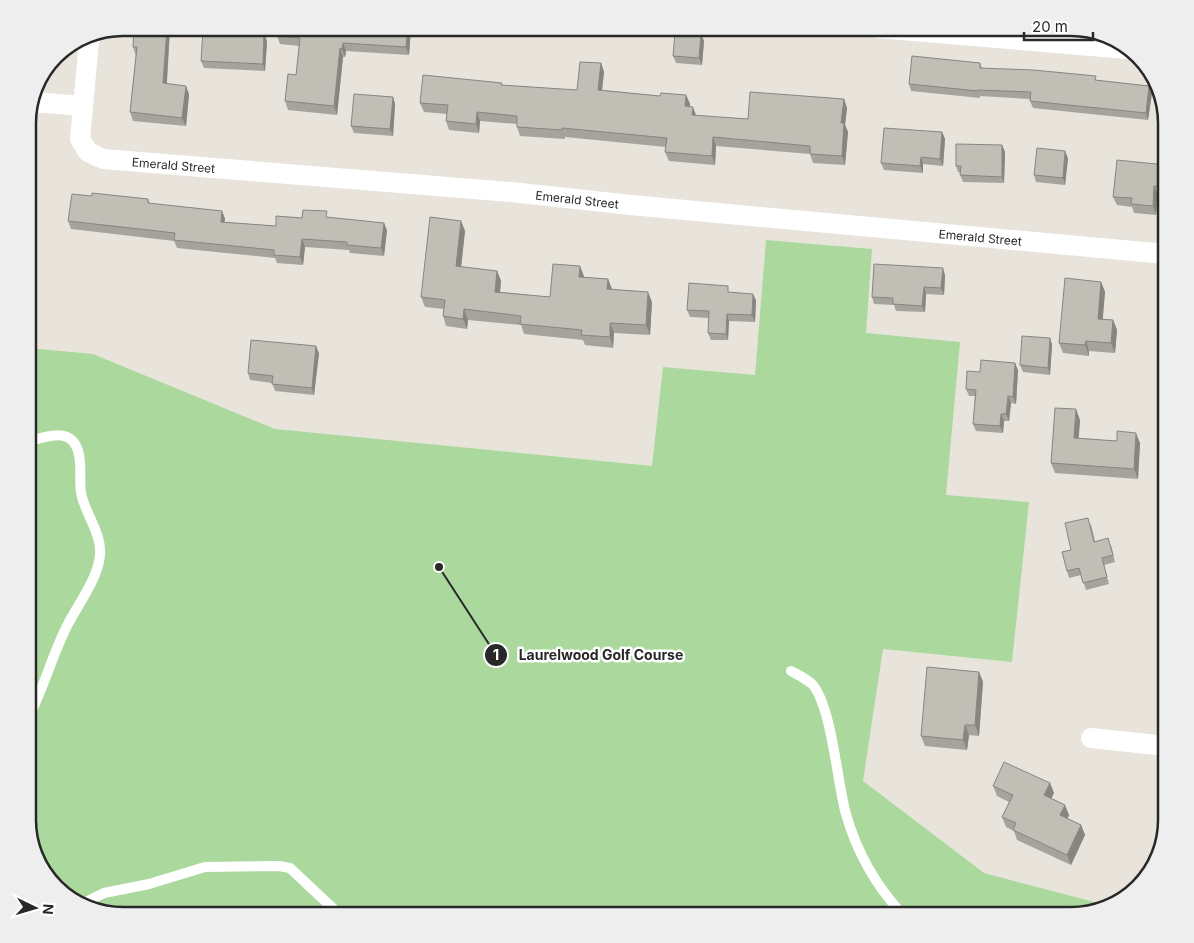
<svg xmlns="http://www.w3.org/2000/svg" width="1194" height="943" viewBox="0 0 1194 943" font-family="Inter,sans-serif">
<style>
.green{fill:#abd99d}
.lines{fill:none;stroke-linecap:round;stroke-linejoin:round}
.service{stroke:#fff;stroke-width:10}
.minor{stroke:#fff;stroke-width:20}
.wall{fill:#a6a39d}
.shaded-wall{fill:#87857f}
.building{fill:#c1beb6;stroke:#87857f}
.labels{text-anchor:middle;dominant-baseline:central;stroke-width:5;stroke-linejoin:round;paint-order:stroke}
.street-label{font-size:12px;fill:#282828;stroke:#fff}
.rim{fill:none;stroke:#282828;stroke-width:2.5}
.leader{fill:none;stroke:#282828;stroke-width:2}
.callout-dot{fill:#282828;stroke:#fff;stroke-width:2}
.mark-label{font-size:15px;text-anchor:middle;font-weight:bold;fill:#fff}
.callout-label{font-size:14px;text-anchor:middle;font-weight:bold;fill:#282828;stroke:#fff;stroke-width:5;stroke-linejoin:round;paint-order:stroke}
</style>
<rect width="100%" height="100%" fill="#e8e4db"/>
<!-- green -->
<polygon class="green" points="766,240 872,249 866,333 960,342 946,495 1029,502 1012,662 883,649 863,781 984,873 1098,903 1115,904 1071,915 123,915 60,892 38,862 28,826 28,348 93,354 275,429 652,466 663,367 755,375"/>
<g class="lines">
<!-- service -->
<g class="service">
<path d="M791,671c7,4 16,8 22,14 19,24 24,97 33,129 11,39 30,72 57,101"/>
<path d="M28,718c15,-28 23,-59 37,-88 10,-22 33,-50 35,-75 2,-20 -13,-39 -18,-58 -3,-11 -1,-22 -2,-34 -2,-36 -27,-30 -52,-21"/>
<polyline points="86,902 104,893 149,884 205,867 279,866 290,868 340,915"/>
</g>
<!-- minor -->
<g class="minor">
<polyline points="878,28 1127,49"/>
<path id="s1" d="M89,41l-9,98 8,13 15,7 408,33 120,13 535,49"/>
<polyline points="32,102 83,106"/>
<polyline points="1091,738 1166,746"/>
</g>
</g>
<!-- wall -->
<g class="wall">
<polygon points="170,28 167,84 189,94 186,126 133,121 130,112 136,56 133,47"/>
<polygon points="411,28 409,55 346,51 345,57 343,57 337,115 288,110 285,101 296,75 299,46 280,44 277,36"/>
<polygon points="264,34 267,41 265,71 204,68 201,61"/>
<polygon points="701,34 704,41 702,65 676,63 673,56"/>
<polygon points="601,63 604,72 602,90 660,96 686,95 690,104 689,106 696,116 748,119 844,99 847,108 845,125 848,132 845,165 813,163 810,154 716,146 715,165 669,161 665,152 666,147 565,137 565,139 520,136 517,127 517,124 480,121 479,133 449,130 446,121 447,114 424,112 420,103 502,83 502,85 577,90"/>
<polygon points="980,63 982,68 1149,86 1152,93 1148,120 1033,108 1030,101 1030,99 980,96 980,98 911,91 909,84"/>
<polygon points="393,97 395,104 393,136 354,133 351,126"/>
<polygon points="942,132 945,139 943,166 923,164 923,173 884,170 881,163"/>
<polygon points="1002,145 1005,152 1004,183 963,182 960,175 961,173 958,172 956,166"/>
<polygon points="1068,158 1065,185 1036,182 1034,175"/>
<polygon points="1166,165 1166,196 1158,195 1156,215 1134,213 1132,207 1117,205 1113,197"/>
<polygon points="92,196 148,199 150,204 222,211 225,219 224,222 276,226 302,218 329,217 387,230 384,256 350,253 349,250 305,247 303,265 277,263 275,258 177,248 174,241 71,229 68,221"/>
<polygon points="461,221 465,231 461,267 497,271 501,281 500,292 550,297 584,276 584,277 608,279 612,290 652,302 650,335 614,333 613,348 585,345 583,340 524,334 521,325 468,320 467,329 446,326 443,316 444,309 425,307 421,297"/>
<polygon points="945,275 944,295 926,294 925,312 896,311 894,305 874,304 872,297"/>
<polygon points="1101,282 1105,292 1102,319 1113,320 1117,330 1115,353 1089,351 1089,356 1063,353 1059,343"/>
<polygon points="731,292 756,300 755,322 729,321 728,340 711,340 708,333 709,318 690,317 687,310"/>
<polygon points="1050,338 1052,345 1050,375 1023,372 1020,365"/>
<polygon points="319,353 314,395 275,391 272,383 250,380 248,373"/>
<polygon points="1018,370 1016,404 1011,403 1009,421 1004,421 1003,433 976,431 973,424 975,396 969,396 966,389 980,372"/>
<polygon points="1080,420 1078,438 1140,443 1138,479 1055,473 1051,463"/>
<polygon points="1091,524 1095,541 1111,545 1115,562 1104,565 1109,584 1086,590 1081,575 1069,578 1067,571 1071,550"/>
<polygon points="979,672 983,682 979,736 969,735 967,750 925,746 921,736"/>
<polygon points="1050,783 1054,793 1051,798 1069,815 1067,819 1081,825 1085,835 1071,865 1017,840 1014,831 1006,827 1002,817 1009,802 997,796 993,786"/>
</g>
<!-- shaded-wall -->
<g class="shaded-wall">
<polygon points="167,28 170,28 166,92 163,83"/>
<polygon points="408,28 411,28 409,55 406,47"/>
<polygon points="264,34 267,41 265,71 263,64"/>
<polygon points="701,34 704,41 702,65 699,58"/>
<polygon points="343,43 346,51 345,57 342,49"/>
<polygon points="340,48 343,57 337,115 334,106"/>
<polygon points="601,63 604,72 601,99 598,90"/>
<polygon points="186,86 189,94 186,126 182,118"/>
<polygon points="1149,86 1152,93 1148,120 1146,113"/>
<polygon points="686,95 690,104 689,115 685,106"/>
<polygon points="393,97 395,104 393,136 390,129"/>
<polygon points="844,99 847,108 845,125 848,132 845,165 842,156 841,123"/>
<polygon points="693,107 696,115 692,115"/>
<polygon points="477,112 480,121 479,133 476,124"/>
<polygon points="942,132 945,139 943,166 940,159"/>
<polygon points="713,137 716,146 715,165 712,156"/>
<polygon points="1002,145 1005,152 1004,183 1002,177"/>
<polygon points="1065,151 1068,158 1065,185 1063,178"/>
<polygon points="921,157 923,164 923,173 920,166"/>
<polygon points="1154,186 1158,195 1156,215 1153,206"/>
<polygon points="222,211 225,219 223,229 221,222"/>
<polygon points="461,221 465,231 460,277 456,266"/>
<polygon points="384,223 387,230 384,256 381,248"/>
<polygon points="302,239 305,247 303,265 300,257"/>
<polygon points="580,266 584,276 583,287 579,277"/>
<polygon points="943,268 945,275 944,295 941,288"/>
<polygon points="497,271 501,281 499,302 495,292"/>
<polygon points="608,279 612,289 611,300 607,289"/>
<polygon points="1101,282 1105,292 1102,329 1098,319"/>
<polygon points="924,287 926,294 925,312 922,306"/>
<polygon points="648,292 652,302 650,335 646,325"/>
<polygon points="753,294 756,300 755,322 752,315"/>
<polygon points="464,309 468,320 467,329 463,319"/>
<polygon points="727,314 729,321 728,340 726,334"/>
<polygon points="1113,320 1117,330 1115,353 1111,343"/>
<polygon points="610,323 614,333 613,348 610,337"/>
<polygon points="1050,338 1052,345 1050,375 1048,368"/>
<polygon points="1086,341 1089,351 1089,356 1085,345"/>
<polygon points="316,346 319,353 314,395 312,388"/>
<polygon points="1015,363 1018,370 1016,404 1013,397"/>
<polygon points="1008,396 1011,403 1009,421 1006,414"/>
<polygon points="1076,409 1080,420 1078,448 1074,438"/>
<polygon points="1001,414 1004,421 1003,433 1000,426"/>
<polygon points="1136,433 1140,443 1138,479 1134,469"/>
<polygon points="979,672 983,682 979,736 975,725"/>
<polygon points="965,725 969,735 967,750 963,740"/>
<polygon points="1050,783 1054,793 1048,805 1044,795"/>
<polygon points="1065,805 1069,815 1064,826 1060,815"/>
<polygon points="1081,825 1085,835 1071,865 1067,855"/>
</g>
<!-- building -->
<g class="building">
<polygon points="134,28 167,28 163,83 186,86 182,118 130,112 137,47 133,47"/>
<polygon points="278,28 408,28 406,47 343,43 342,49 340,48 334,106 285,101 288,74 296,75 300,38 277,36"/>
<polygon points="203,30 264,34 263,64 201,61"/>
<polygon points="675,32 701,34 699,58 673,56"/>
<polygon points="912,56 980,63 980,68 1033,70 1096,76 1095,80 1149,86 1146,113 1030,101 1031,92 978,90 978,91 909,84"/>
<polygon points="580,62 601,63 598,90 660,96 661,93 686,95 685,106 693,107 692,115 748,119 750,92 844,99 841,123 844,123 842,156 810,154 810,146 713,137 712,156 665,152 667,138 562,128 562,130 517,127 517,116 477,112 476,124 446,121 448,105 420,103 423,75 502,83 501,85 577,90"/>
<polygon points="354,94 393,97 390,129 351,126"/>
<polygon points="884,128 942,132 940,159 921,157 920,166 881,163"/>
<polygon points="956,144 1002,145 1002,177 960,175 961,166 956,166"/>
<polygon points="1037,148 1065,151 1063,178 1034,175"/>
<polygon points="1117,160 1166,165 1166,187 1154,186 1153,206 1131,204 1132,198 1113,197"/>
<polygon points="92,193 148,199 148,203 222,211 221,222 276,226 276,216 302,218 303,210 327,211 326,217 384,223 381,248 347,245 347,242 302,239 300,257 274,255 274,250 174,240 175,233 68,221 72,194 92,196"/>
<polygon points="430,217 461,221 456,266 497,271 495,292 550,297 553,264 580,266 579,277 608,279 607,289 648,292 646,325 610,323 610,337 581,335 582,330 520,324 521,316 464,309 463,319 443,316 445,300 421,297"/>
<polygon points="874,264 943,268 941,288 924,287 922,306 893,304 893,298 872,297"/>
<polygon points="1065,278 1101,282 1098,319 1113,320 1111,343 1086,341 1085,345 1059,343"/>
<polygon points="689,283 728,286 728,292 753,294 752,315 727,314 726,334 708,333 709,311 687,310"/>
<polygon points="1022,336 1050,338 1048,368 1020,365"/>
<polygon points="251,340 316,346 312,388 272,384 273,376 248,373"/>
<polygon points="981,360 1015,363 1013,397 1008,396 1006,414 1001,414 1000,426 973,424 976,390 966,389 967,371 980,372"/>
<polygon points="1055,408 1076,409 1074,438 1117,441 1117,431 1136,433 1134,469 1051,463"/>
<polygon points="1088,518 1094,542 1108,538 1113,555 1102,558 1107,577 1083,583 1079,568 1067,571 1062,552 1071,550 1065,523"/>
<polygon points="927,667 979,672 975,725 965,725 963,740 921,736"/>
<polygon points="1004,762 1050,783 1044,795 1065,805 1060,815 1081,825 1067,855 1013,830 1016,823 1002,817 1013,795 993,786"/>
<polygon points="1165,794 1166,794 1166,820 1161,835"/>
<polygon points="845,907 858,916 840,916"/>
</g>
<g class="labels">
<!-- street labels -->
<g class="street-label">
<text stroke="none"><textPath href="#s1" startOffset="201">Emerald Street</textPath></text>
<text stroke="none"><textPath href="#s1" startOffset="606">Emerald Street</textPath></text>
<text stroke="none"><textPath href="#s1" startOffset="1011">Emerald Street</textPath></text>
</g>
</g>
<!-- crop -->
<path d="M0 0H1194V943H0ZM123 36H1071A87 87 0 0 1 1158 123V820A87 87 0 0 1 1071 907H123A87 87 0 0 1 36 820V123A87 87 0 0 1 123 36Z" fill="#eee" fill-rule="evenodd"/>
<path class="rim" d="M123 36H1071A87 87 0 0 1 1158 123V820A87 87 0 0 1 1071 907H123A87 87 0 0 1 36 820V123A87 87 0 0 1 123 36Z"/>
<!-- callouts -->
<path class="leader" d="M439 567L496 655"/>
<g class="callout-dot">
<circle cx="439" cy="567" r="5"/>
<circle cx="496" cy="655" r="12"/>
</g>
<g class="mark-label">
<text x="496" y="660">1</text>
</g>
<g class="callout-label">
<text x="601" y="660">Laurelwood Golf Course</text>
</g>
<!-- north arrow -->
<g transform="translate(35 908) rotate(95)" stroke="#ffffff" stroke-width="4" paint-order="stroke">
<path d="M0-4L9 19L0 12L-9 19Z" fill="#282828"/>
<text y="-8" font-size="14" font-weight="bold" text-anchor="middle" fill="#282828">N</text>
</g>
<!-- scale -->
<path d="M1024 32v8h69v-8" fill="none" stroke="#282828" stroke-width="2.5"/>
<text x="1032" y="32" font-size="15" fill="#282828" stroke="#ffffff" stroke-width="4" paint-order="stroke">20 m</text>
</svg>
